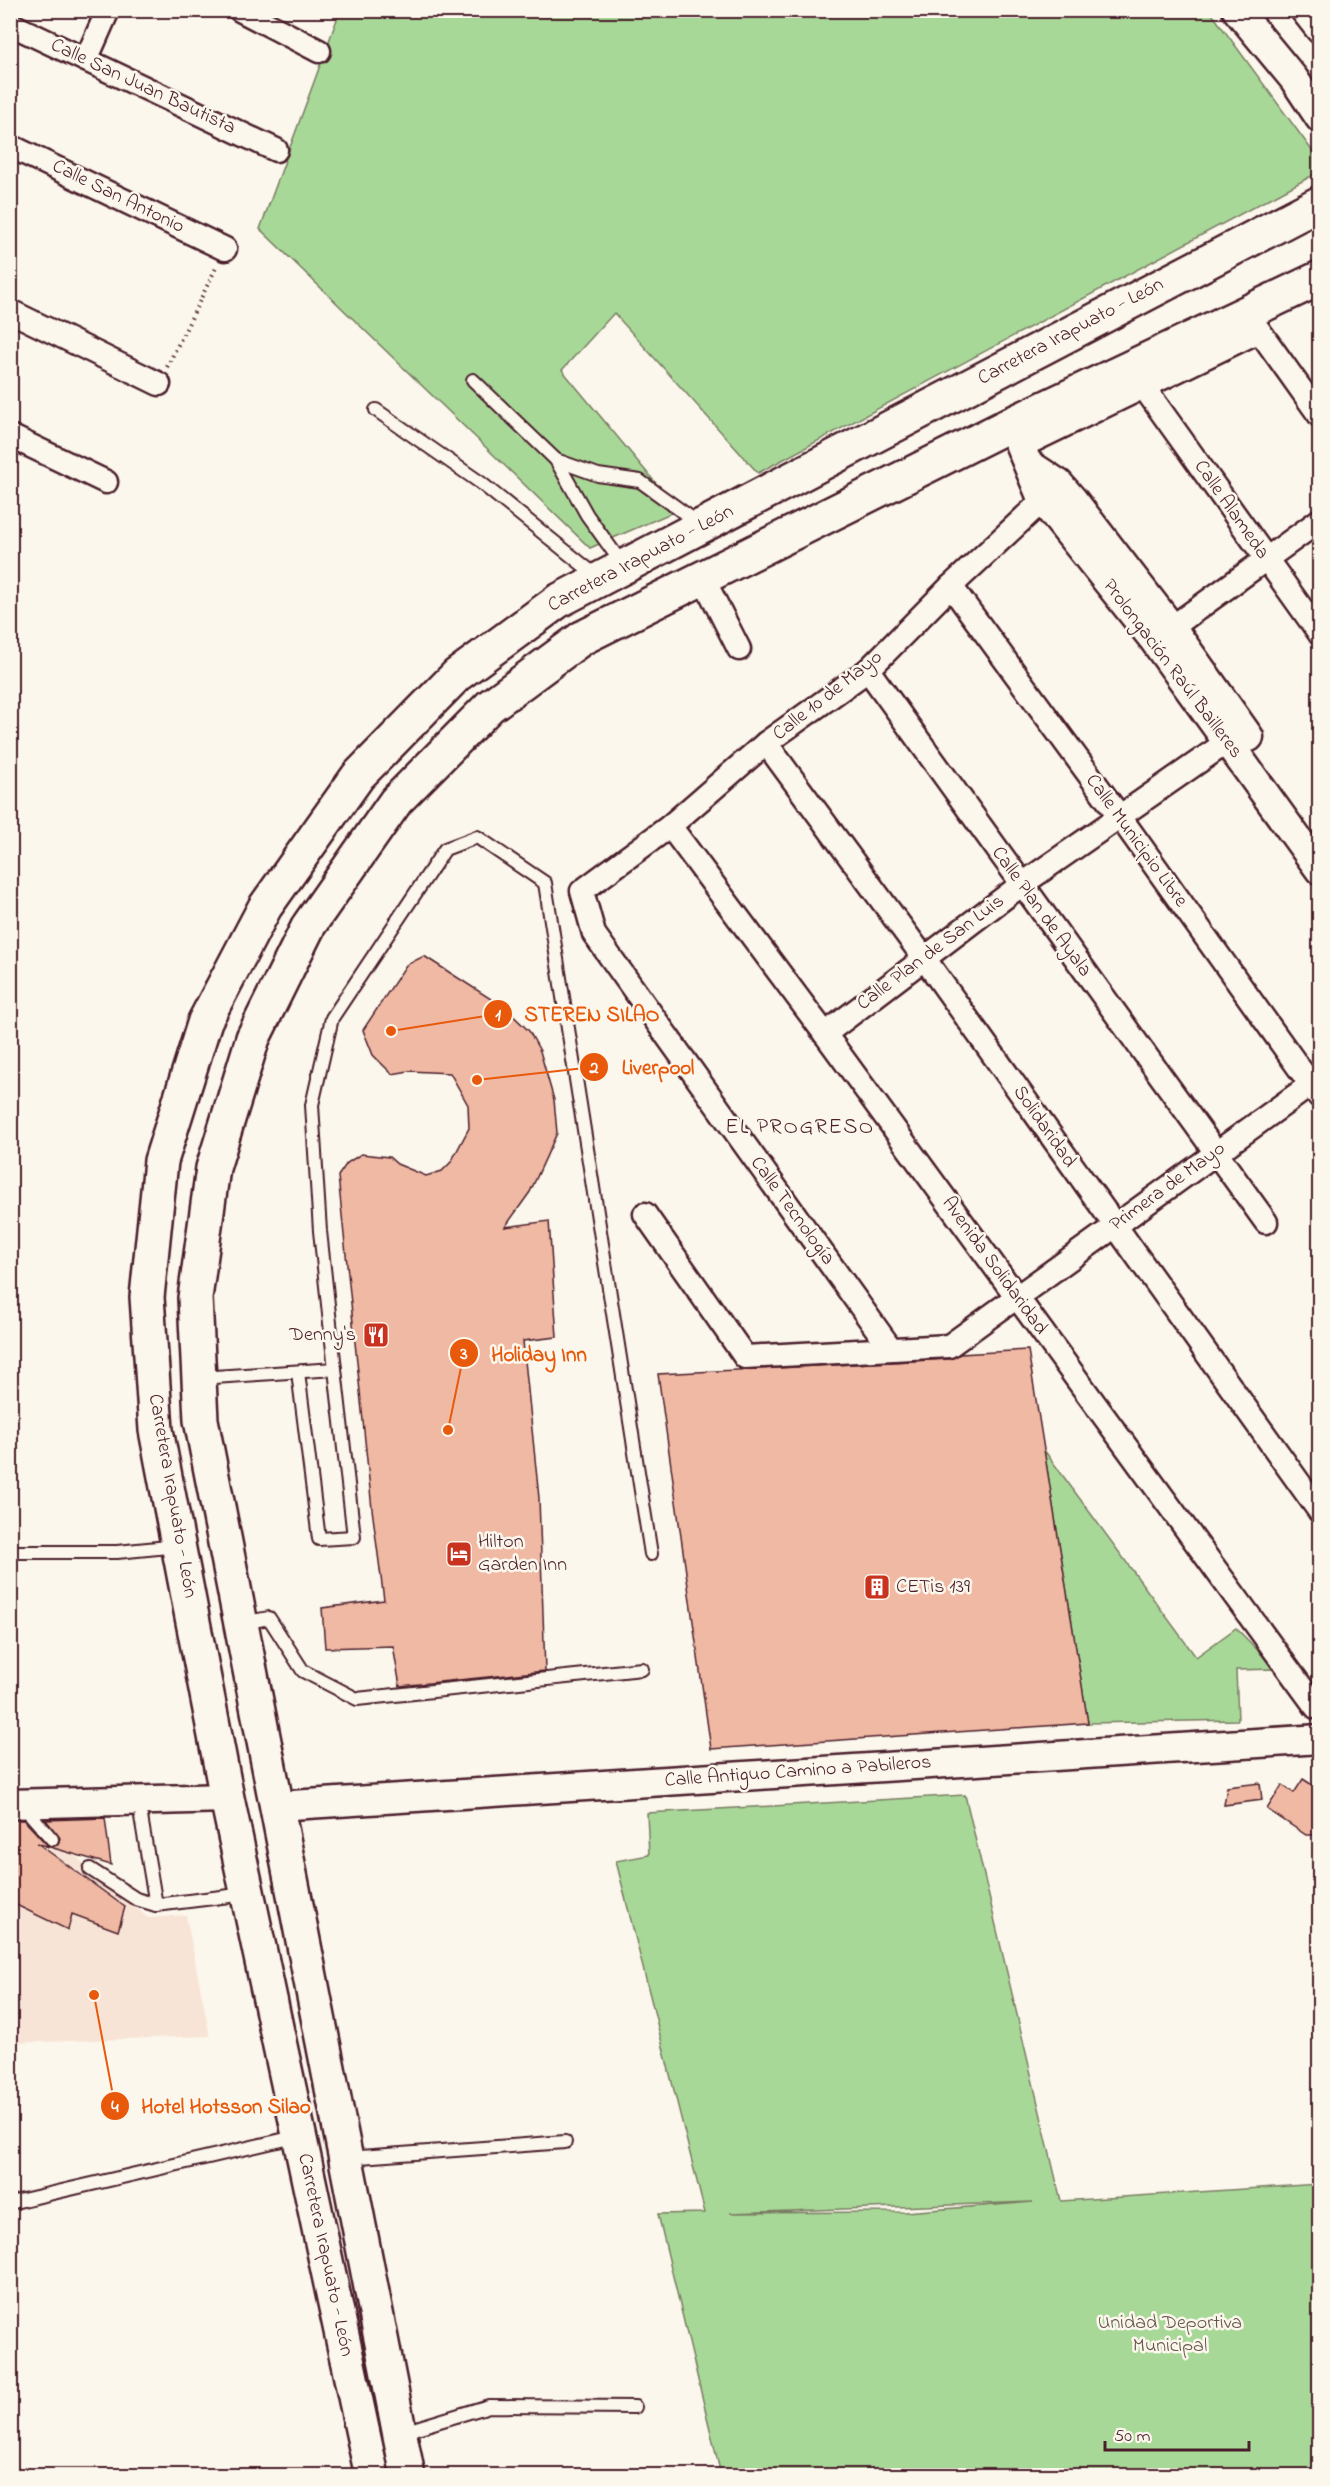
<svg xmlns="http://www.w3.org/2000/svg" width="1330" height="2486" viewBox="0 0 1330 2486" font-family="'Indie Flower',sans-serif">
<style>
.built{fill:#f8e4d6}
.green{fill:#a8d898;stroke:#797c62;stroke-width:1.5;fill-rule:evenodd}
.building{fill:#f0b9a4;stroke:#4a1f2b;stroke-width:1.5}
.lines{fill:none;stroke-linecap:round;stroke-linejoin:round}
.service-casing{stroke:#4a1f2b;stroke-width:16}
.minor-casing{stroke:#4a1f2b;stroke-width:27}
.tertiary-casing{stroke:#4a1f2b;stroke-width:33}
.trunk-casing{stroke:#4a1f2b;stroke-width:38}
.path{stroke:#4a1f2b;stroke-width:4;stroke-dasharray:1.5 4.5;stroke-linecap:butt}
.service{stroke:#fbf7ec;stroke-width:12}
.minor{stroke:#fbf7ec;stroke-width:22}
.tertiary{stroke:#fbf7ec;stroke-width:28}
.trunk{stroke:#fbf7ec;stroke-width:33}
.labels{text-anchor:middle;dominant-baseline:central;stroke-width:5;stroke-linejoin:round;paint-order:stroke}
.street-label{font-size:20px;fill:#4a1f2b;stroke:#fbf7ec}
.poi-label{font-size:20px;fill:#4a1f2b;stroke:#fbf7ec;text-anchor:start}
.park-label{font-size:20px;fill:#66564c;stroke:#fbf7ec}
.quarter-label{font-size:22px;letter-spacing:1.5px;fill:#4a1f2b;stroke:#fbf7ec}
.leader{fill:none;stroke:#e8590c;stroke-width:2}
.callout-dot{fill:#e8590c;stroke:#fbf7ec;stroke-width:2}
.mark-label{font-size:18px;text-anchor:middle;font-weight:bold;fill:#fff}
.callout-label{font-size:21px;text-anchor:middle;font-weight:bold;fill:#e8590c;stroke:#fbf7ec;stroke-width:5;stroke-linejoin:round;paint-order:stroke}
</style>
<rect width="100%" height="100%" fill="#fbf7ec"/>
<filter id="ink" filterUnits="userSpaceOnUse"><feTurbulence type="fractalNoise" baseFrequency=".0167" numOctaves="2"/><feDisplacementMap in="SourceGraphic" scale="12" xChannelSelector="R" yChannelSelector="G"/><feConvolveMatrix kernelMatrix="1 2 1 2 8 2 1 2 1" color-interpolation-filters="sRGB"/></filter>
<g filter="url(#ink)">
<!-- built -->
<polygon class="built" points="18,1807 148,1918 186,1915 210,2036 11,2043 10,1808"/>
<!-- green -->
<g class="green">
<polygon points="340,11 1210,11 1319,160 1319,172 758,473 614,313 562,370 678,510 590,548 260,229"/>
<polygon points="1044,1450 1196,1657 1236,1628 1276,1669 1236,1670 1238,1720 1088,1723"/>
<path d="M965,1795l96,406 258,-17v291h-598l-63,-261 47,-1 -89,-352 33,-6 -2,-42zM1033,2202l-128,10 -175,1h1z"/>
</g>
<!-- building -->
<g class="building">
<polygon points="424,956 505,1008 529,1031 540,1051 554,1100 557,1133 530,1192 505,1227 549,1221 557,1337 523,1341 539,1498 545,1671 400,1686 393,1646 325,1648 322,1608 384,1600 372,1509 338,1176 347,1163 361,1154 389,1157 397,1164 426,1176 442,1171 451,1162 469,1128 468,1105 450,1073 409,1071 392,1074 373,1055 363,1030 406,965"/>
<polygon points="1028,1350 1088,1723 711,1749 658,1374 950,1359 960,1354"/>
<polygon points="1303,1779 1320,1790 1320,1834 1312,1835 1306,1835 1267,1809 1282,1785 1294,1793"/>
<polygon points="1260,1783 1262,1800 1224,1805 1227,1787"/>
<polygon points="105,1818 111,1865 50,1847 58,1845 60,1838 46,1820"/>
<polygon points="10,1820 24,1820 49,1847 37,1843 125,1907 118,1931 72,1914 68,1930 10,1902"/>
</g>
<g class="lines">
<defs>
<g id="service">
<polyline points="473,380 556,460 587,515 623,565"/>
<polyline points="376,410 481,483 599,578"/>
<polyline points="556,460 598,475 640,481 701,525"/>
<polyline points="298,1372 319,1539 354,1537 335,1369"/>
<polyline points="199,1378 335,1369 320,1231 312,1105 332,1018 445,849 477,837 545,883 651,1554"/>
<polyline points="10,1552 117,1552 178,1546"/>
<polyline points="243,1623 269,1618 303,1671 357,1699 642,1669"/>
<polyline points="23,1806 52,1839"/>
<polyline points="141,1817 156,1905"/>
<polyline points="90,1869 136,1899 156,1905 246,1894"/>
<polyline points="346,2158 565,2142"/>
<polyline points="10,2203 299,2136"/>
<polyline points="400,2433 489,2406 635,2407"/>
</g>
<g id="minor">
<polyline points="240,10 319,51"/>
<polyline points="10,24 276,150"/>
<polyline points="86,60 108,10"/>
<polyline points="10,146 225,249"/>
<polyline points="10,311 159,384"/>
<polyline points="1251,319 1320,416"/>
<polyline points="1143,386 1320,634"/>
<polyline points="10,436 106,482"/>
<polyline points="1022,446 1259,331"/>
<polyline points="703,578 739,649"/>
<polyline points="951,586 1120,817 1319,1096"/>
<polyline points="1160,636 1320,520"/>
<polyline points="868,670 1266,1222"/>
<polyline points="766,743 924,958 1320,1512"/>
<polyline points="670,826 825,1034 1316,1707 1320,1707"/>
<polyline points="825,1034 1021,885 1240,733"/>
<polyline points="645,1214 745,1357 949,1346 1320,1078"/>
<polyline points="891,1349 594,934 582,891 670,826 766,743 868,670 951,586 1055,489"/>
</g>
<g id="tertiary">
<polyline points="1237,10 1294,79 1320,118"/>
<polyline points="1305,10 1320,29"/>
<polyline points="1011,424 1043,501 1154,640 1320,870"/>
<polyline points="1030,465 1059,484 1073,500 1171,627 1249,737"/>
<polyline points="10,1804 227,1798"/>
<polyline points="276,1806 1320,1739"/>
</g>
<g id="trunk">
<polyline points="372,2476 227,1798 156,1430 147,1297 161,1161 205,1021 265,907 358,776 457,675 558,601 1320,203"/>
<polyline points="408,2476 201,1420 195,1298 213,1168 253,1038 309,925 396,801 490,706 582,638 1011,424 1320,278"/>
</g>
</defs>
<!-- service casing -->
<use href="#service" class="service-casing"/>
<!-- minor casing -->
<use href="#minor" class="minor-casing"/>
<!-- tertiary casing -->
<use href="#tertiary" class="tertiary-casing"/>
<!-- trunk casing -->
<use href="#trunk" class="trunk-casing"/>
<!-- path -->
<polyline class="path" points="167,367 217,266"/>
<!-- service -->
<use href="#service" class="service"/>
<!-- minor -->
<use href="#minor" class="minor"/>
<!-- tertiary -->
<use href="#tertiary" class="tertiary"/>
<!-- trunk -->
<use href="#trunk" class="trunk"/>
</g>
</g>
<!-- icons -->
<defs>
<symbol id="restaurant-square" viewBox="-11 -11 22 22"><rect x="-9" y="-9" width="18" height="18" rx="4" fill="#c8321e" stroke="#fbf7ec"/><path d="M-5-6h1v4h1v-4h1v4h1v-4h1v5L-1.5 .5V6h-2V.5L-5-1ZM5-6V6H3V1.5H1.5Q1.5-4 5-6Z" fill="#fff"/></symbol>
<symbol id="hotel-square" viewBox="-11 -11 22 22"><rect x="-9" y="-9" width="18" height="18" rx="4" fill="#c8321e" stroke="#fbf7ec"/><path d="M-6-4.5h1.5V1H6V5H4.5V3h-9V5H-6ZM-4 0a1.8 1.8 0 1 1 3.6 0ZM.5 0V-2.5h3Q6-2.5 6 0Z" fill="#fff"/></symbol>
<symbol id="building-square" viewBox="-11 -11 22 22"><rect x="-9" y="-9" width="18" height="18" rx="4" fill="#c8321e" stroke="#fbf7ec"/><path d="M-4-6H4V6H1V3H-1V6H-4ZM-2.5-4.3h1.7v1.8h-1.7ZM.8-4.3h1.7v1.8H.8ZM-2.5-1h1.7V.8h-1.7ZM.8-1h1.7V.8H.8Z" fill="#fff"/></symbol>
</defs>
<g fill-rule="evenodd">
<use href="#restaurant-square" x="361" y="1320" width="30" height="30"/>
<use href="#hotel-square" x="444" y="1539" width="30" height="30"/>
<use href="#building-square" x="862" y="1572" width="30" height="30"/>
</g>
<g class="labels">
<!-- street labels -->
<g class="street-label">
<text transform="translate(143 87) rotate(25)">Calle San Juan Bautista</text>
<text transform="translate(118 197) rotate(26)">Calle San Antonio</text>
<text transform="translate(1071 332) rotate(-28)">Carretera Irapuato - León</text>
<text transform="translate(1231 510) rotate(55)">Calle Alameda</text>
<text transform="translate(641 559) rotate(-28)">Carretera Irapuato - León</text>
<text transform="translate(1172 669) rotate(53)">Prolongación Raúl Bailleres</text>
<text transform="translate(828 696) rotate(-38)">Calle 10 de Mayo</text>
<text transform="translate(1136 841) rotate(54)">Calle Municipio Libre</text>
<text transform="translate(1041 912) rotate(54)">Calle Plan de Ayala</text>
<text transform="translate(931 953) rotate(-37)">Calle Plan de San Luis</text>
<text transform="translate(1044 1127) rotate(55)">Solidaridad</text>
<text transform="translate(1168 1187) rotate(-36)">Primera de Mayo</text>
<text transform="translate(792 1211) rotate(54)">Calle Tecnología</text>
<text transform="translate(994 1266) rotate(54)">Avenida Solidaridad</text>
<text transform="translate(172 1496) rotate(80)">Carretera Irapuato - León</text>
<text transform="translate(798 1772) rotate(-4)">Calle Antiguo Camino a Pabileros</text>
<text transform="translate(325 2255) rotate(78)">Carretera Irapuato - León</text>
</g>
<!-- poi labels -->
<g class="poi-label">
<text x="356" y="1335" text-anchor="end">Denny's</text>
<text x="478" y="1542">Hilton<tspan x="478" dy="23">Garden Inn</tspan></text>
<text x="896" y="1587">CETis 139</text>
</g>
<!-- park labels -->
<g class="park-label">
<text x="1170" y="2323">Unidad Deportiva<tspan x="1170" dy="23">Municipal</tspan></text>
</g>
<!-- quarter labels -->
<g class="quarter-label">
<text x="800" y="1128">EL PROGRESO</text>
</g>
</g>
<!-- callouts -->
<path class="leader" d="M391 1031L498 1014M477 1080L594 1067M448 1430L464 1353M94 1995L115 2106"/>
<g class="callout-dot">
<circle cx="391" cy="1031" r="6"/>
<circle cx="477" cy="1080" r="6"/>
<circle cx="448" cy="1430" r="6"/>
<circle cx="94" cy="1995" r="6"/>
<circle cx="498" cy="1014" r="15"/>
<circle cx="594" cy="1067" r="15"/>
<circle cx="464" cy="1353" r="15"/>
<circle cx="115" cy="2106" r="15"/>
</g>
<g class="mark-label">
<text x="498" y="1020">1</text>
<text x="594" y="1073">2</text>
<text x="464" y="1359">3</text>
<text x="115" y="2112">4</text>
</g>
<g class="callout-label">
<text x="592" y="1021">STEREN SILAO</text>
<text x="658" y="1074">Liverpool</text>
<text x="539" y="1361">Holiday Inn</text>
<text x="226" y="2113">Hotel Hotsson Silao</text>
</g>
<!-- margin -->
<rect width="1330" height="2486" fill="none" stroke="#fbf7ec" stroke-width="36"/>
<rect x="18" y="18" width="1294" height="2450" fill="none" stroke="#4a1f2b" stroke-width="2" filter="url(#ink)"/>
<!-- scale -->
<path d="M1105 2441v9h144v-9" fill="none" stroke="#4a1f2b" stroke-width="3"/>
<text x="1114" y="2441" font-size="18" fill="#4a1f2b" stroke="#fbf7ec" stroke-width="4.5" paint-order="stroke">50 m</text>
</svg>
